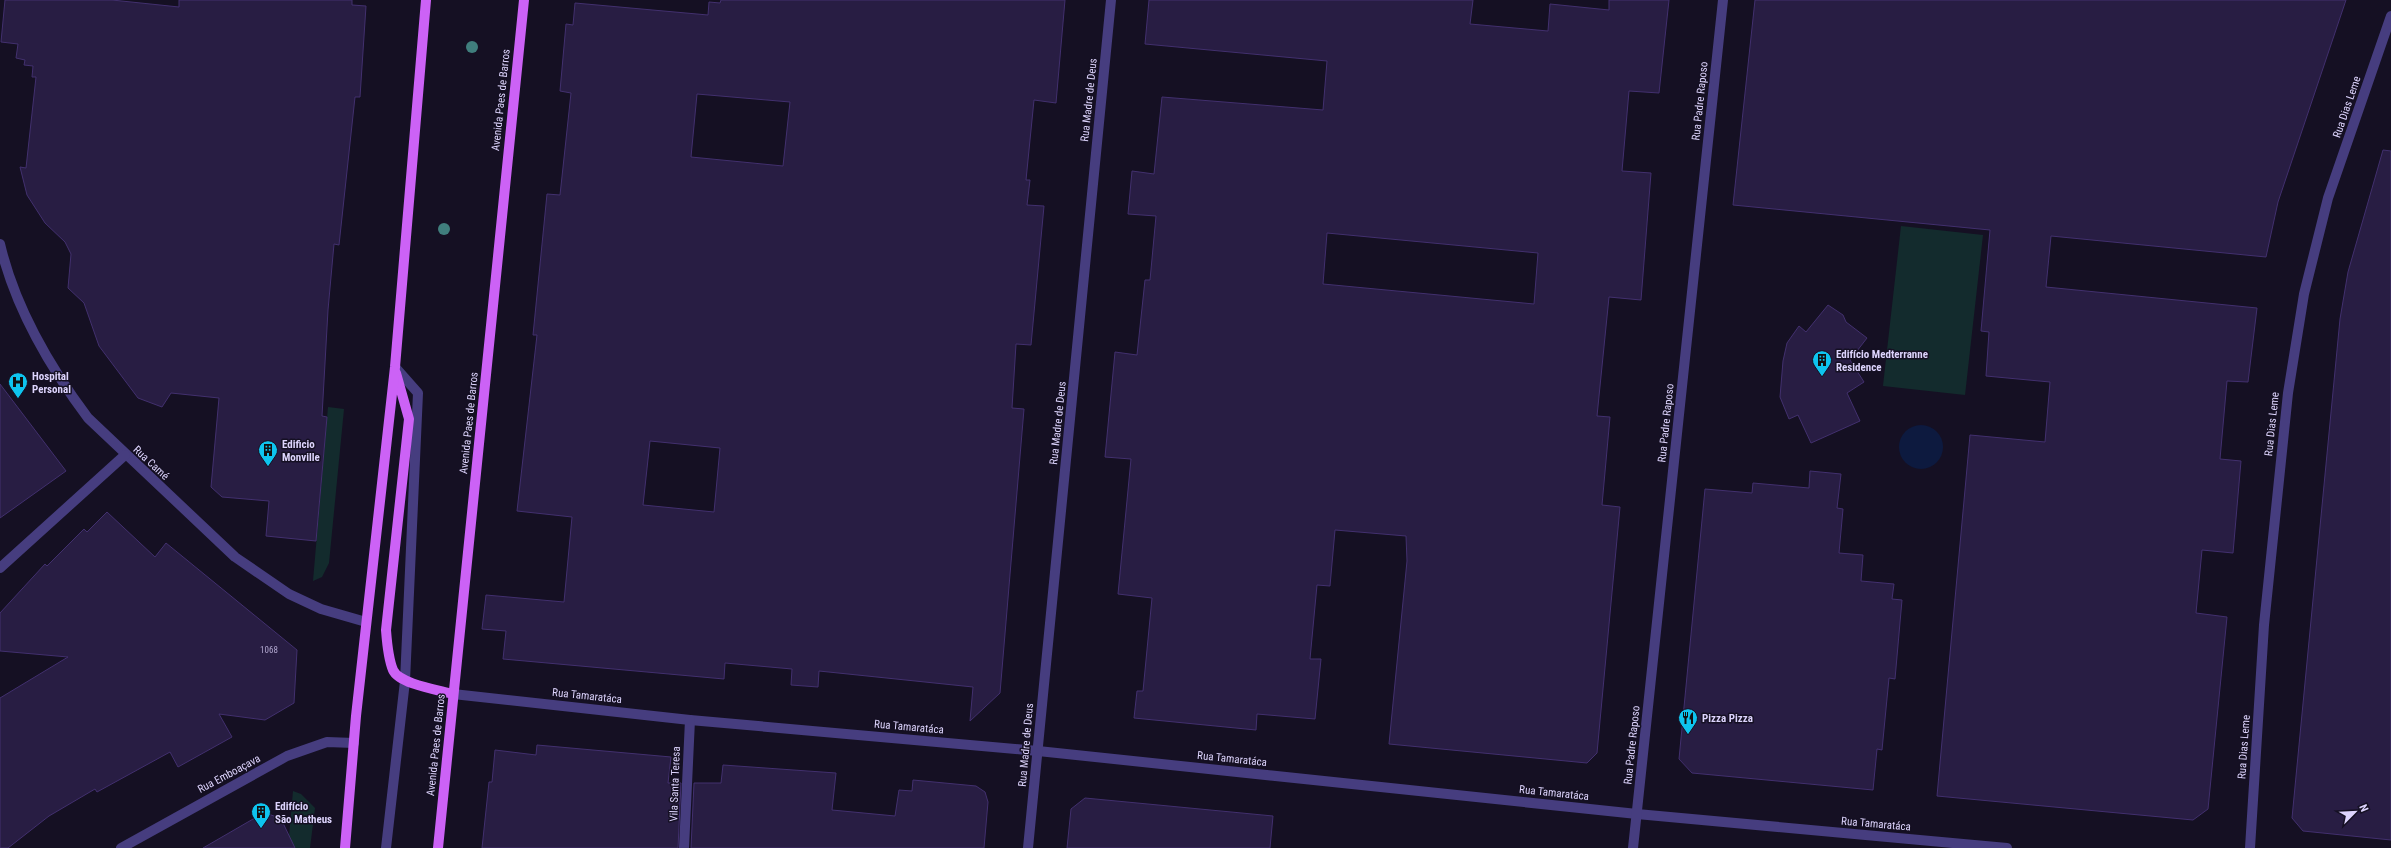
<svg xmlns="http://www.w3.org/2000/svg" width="2391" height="848" viewBox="0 0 2391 848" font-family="'Roboto Condensed',sans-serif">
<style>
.green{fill:#132b2d}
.water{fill:#0d1a3f}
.building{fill:#281d43;stroke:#42306e;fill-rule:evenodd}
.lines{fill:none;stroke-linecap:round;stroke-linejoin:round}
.minor{stroke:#463d7f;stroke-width:10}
.major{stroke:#cc62f6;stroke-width:10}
.tree{fill:#407e7d}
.labels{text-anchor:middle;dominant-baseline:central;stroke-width:3;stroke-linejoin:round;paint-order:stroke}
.number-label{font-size:9px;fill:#b0a6ce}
.street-label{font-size:11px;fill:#ddd4fd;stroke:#151023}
.poi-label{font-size:11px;font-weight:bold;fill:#ddd4fd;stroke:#151023;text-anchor:start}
</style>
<rect width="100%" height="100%" fill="#151023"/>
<!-- green -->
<g class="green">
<polygon points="1901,226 1983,235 1965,395 1883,386"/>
<polygon points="328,407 344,409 329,563 322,577 313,581"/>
<polygon points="293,791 301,794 315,808 310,848 288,848"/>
</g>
<!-- water -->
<circle class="water" cx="1921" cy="447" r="22"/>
<!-- building -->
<g class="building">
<polygon points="5,0 112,0 179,7 179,0 352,0 352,5 366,6 360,97 355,97 339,245 334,244 328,310 322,416 327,417 316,541 266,536 269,501 222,497 211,487 219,398 171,393 162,407 138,398 99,346 84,303 68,288 71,254 65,242 45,223 27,195 20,167 26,168 36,77 32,77 33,66 24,65 25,60 16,58 18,44 1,42"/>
<path d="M721,0h344l-9,103 -22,-3 -8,80h4l-3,25 17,1 -13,139 -15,-1 -4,64 12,1 -24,284 -30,28 3,-34 -154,-16 -1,16 -27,-2 1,-16 -67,-6 -1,16 -221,-20 3,-28 -24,-2 4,-34 78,7 8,-85 -55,-6 20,-176h-4l14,-141 13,1 11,-102 -11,-2 6,-67 7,1 2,-22 133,12 1,-13 11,1zM697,94l93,8 -7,64 -92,-9zM650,441l70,7 -6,64 -71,-7z"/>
<path d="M1149,0h324l-3,24 78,7 2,-27 59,6v-10h60l-10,93 -30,-2 -7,80 29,2 -10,127 -32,-3 -12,119 13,1 -8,88 18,2 -23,246 -10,10 -198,-19 18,-183 -1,-25 -71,-6 -5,56 -13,-1 -7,74h11l-6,60 -58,-5 -1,16 -122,-12 3,-27h6l9,-93 -34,-4 13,-135 -26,-2 10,-105 22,3 8,-75h5l6,-64 -28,-2 4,-43 22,3 8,-77 161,13 4,-49 -182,-17zM1327,233l211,20 -4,51 -211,-20z"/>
<polygon points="1755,0 2346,0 2278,202 2266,257 2051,236 2046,287 2257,308 2248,382 2227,381 2220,459 2241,461 2233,553 2202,550 2196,613 2227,617 2208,809 2193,820 1937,796 1970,435 2045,442 2050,382 1986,376 1989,332 1981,331 1990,230 1733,205"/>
<polygon points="2383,150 2391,151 2391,840 2303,831 2292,818 2340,319 2348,272"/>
<polygon points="1828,305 1843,315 1846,322 1867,338 1850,360 1864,382 1847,393 1860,421 1811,443 1798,415 1789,419 1780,397 1783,361 1787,343 1799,326 1806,332"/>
<polygon points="0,384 66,471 0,518"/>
<polygon points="1810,471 1841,474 1837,508 1843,509 1839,553 1863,555 1861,581 1894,584 1892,599 1902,600 1895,679 1889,678 1882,750 1877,749 1873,790 1692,773 1679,759 1705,489 1752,493 1753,483 1809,488"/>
<polygon points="107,512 155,557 166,543 297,650 294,703 265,720 219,714 232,737 178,767 170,752 97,792 95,789 49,816 8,848 0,848 0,698 68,657 0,651 0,613 45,564 47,566 84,529 87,532"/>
<polygon points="537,745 671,757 668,783 681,783 678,848 482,848 489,782 492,782 495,750 536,755"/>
<polygon points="723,765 836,773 832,810 895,816 899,790 912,791 913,780 976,786 985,792 988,802 984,848 691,848 694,783 721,783"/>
<polygon points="1085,798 1273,816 1270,848 1067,848 1071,809"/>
<polygon points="268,814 277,817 283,823 295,848 203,848 260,815"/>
</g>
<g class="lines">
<!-- minor -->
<g class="minor">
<path d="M0,244c15,64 49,122 88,174l147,139 54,37 32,15 45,13"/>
<polyline points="0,568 125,455"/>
<polyline points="453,694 690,720 1038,751 1637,814 2007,848"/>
<polyline points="121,848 287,756 327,742 354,743"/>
<polyline points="386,848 405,681 418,393 395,367"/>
<polyline points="684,848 690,720"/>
<polyline points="1028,848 1111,0"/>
<polyline points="1633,848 1723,0"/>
<polyline points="2250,848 2264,625 2288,393 2304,294 2328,198 2391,16"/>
</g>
<!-- major -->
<g class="major">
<path d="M396,373l13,46 -23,211c1,13 2,28 7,40 6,14 46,20 60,24"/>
<polyline points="345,848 356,716 395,367 426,0"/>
<polyline points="438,848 524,0"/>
</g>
</g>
<!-- trees -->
<g class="tree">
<circle cx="472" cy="47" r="6"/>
<circle cx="444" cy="229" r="6"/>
</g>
<!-- icons -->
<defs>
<symbol id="building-pin" viewBox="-11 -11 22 30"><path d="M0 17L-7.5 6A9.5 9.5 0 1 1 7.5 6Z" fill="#0ec4ef" stroke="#151023"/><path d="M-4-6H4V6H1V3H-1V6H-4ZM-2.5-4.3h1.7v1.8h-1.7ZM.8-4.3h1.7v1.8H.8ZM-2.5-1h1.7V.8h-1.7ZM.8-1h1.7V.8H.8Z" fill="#111"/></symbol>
<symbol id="hospital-pin" viewBox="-11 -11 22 30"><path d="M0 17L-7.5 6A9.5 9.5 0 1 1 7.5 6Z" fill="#0ec4ef" stroke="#151023"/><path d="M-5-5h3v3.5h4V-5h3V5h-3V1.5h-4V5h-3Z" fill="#111"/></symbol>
<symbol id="restaurant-pin" viewBox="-11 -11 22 30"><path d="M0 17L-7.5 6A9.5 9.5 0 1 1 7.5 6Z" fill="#0ec4ef" stroke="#151023"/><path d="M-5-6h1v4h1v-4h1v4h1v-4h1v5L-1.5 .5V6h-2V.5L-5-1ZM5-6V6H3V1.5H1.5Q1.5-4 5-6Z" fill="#111"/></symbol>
</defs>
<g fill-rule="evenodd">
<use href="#building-pin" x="1811" y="349" width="22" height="30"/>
<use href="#hospital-pin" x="7" y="371" width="22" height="30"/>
<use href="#building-pin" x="257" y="439" width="22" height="30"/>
<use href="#restaurant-pin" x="1677" y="707" width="22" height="30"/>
<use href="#building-pin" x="250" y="801" width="22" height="30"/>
</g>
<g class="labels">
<!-- number labels -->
<g class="number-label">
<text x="269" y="650">1068</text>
</g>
<!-- street labels -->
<g class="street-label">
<text transform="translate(501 100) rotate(-84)">Avenida Paes de Barros</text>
<text transform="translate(1089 100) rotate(-84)">Rua Madre de Deus</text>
<text transform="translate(1700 101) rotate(-84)">Rua Padre Raposo</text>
<text transform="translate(2347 107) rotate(-71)">Rua Dias Leme</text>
<text transform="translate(469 423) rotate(-84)">Avenida Paes de Barros</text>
<text transform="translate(1058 423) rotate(-84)">Rua Madre de Deus</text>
<text transform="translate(1666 423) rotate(-84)">Rua Padre Raposo</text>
<text transform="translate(2272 424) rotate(-84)">Rua Dias Leme</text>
<text transform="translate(151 463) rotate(43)">Rua Camé</text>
<text transform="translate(587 696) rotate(6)">Rua Tamaratáca</text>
<text transform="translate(909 727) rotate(5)">Rua Tamaratáca</text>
<text transform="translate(436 745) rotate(-84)">Avenida Paes de Barros</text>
<text transform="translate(1026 745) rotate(-85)">Rua Madre de Deus</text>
<text transform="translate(1632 745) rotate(-84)">Rua Padre Raposo</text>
<text transform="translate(2244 747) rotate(-86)">Rua Dias Leme</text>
<text transform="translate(1232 759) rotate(6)">Rua Tamaratáca</text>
<text transform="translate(229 774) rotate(-28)">Rua Emboaçava</text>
<text transform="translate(675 784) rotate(-88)">Vila Santa Teresa</text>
<text transform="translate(1554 793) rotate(6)">Rua Tamaratáca</text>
<text transform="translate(1876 824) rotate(5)">Rua Tamaratáca</text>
</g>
<!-- poi labels -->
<g class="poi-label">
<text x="1836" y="354">Edifício Medterranne<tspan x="1836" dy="13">Residence</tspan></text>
<text x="32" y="376">Hospital<tspan x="32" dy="13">Personal</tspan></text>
<text x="282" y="444">Edificio<tspan x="282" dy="13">Monville</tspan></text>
<text x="1702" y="718">Pizza Pizza</text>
<text x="275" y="806">Edifício<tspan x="275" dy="13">São Matheus</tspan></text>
</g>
</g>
<!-- north arrow -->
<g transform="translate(2355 812) rotate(66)" stroke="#151023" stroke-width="3" paint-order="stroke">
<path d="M0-3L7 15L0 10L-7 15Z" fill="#ddd4fd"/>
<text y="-6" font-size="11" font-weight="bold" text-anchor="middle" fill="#ddd4fd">N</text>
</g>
</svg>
